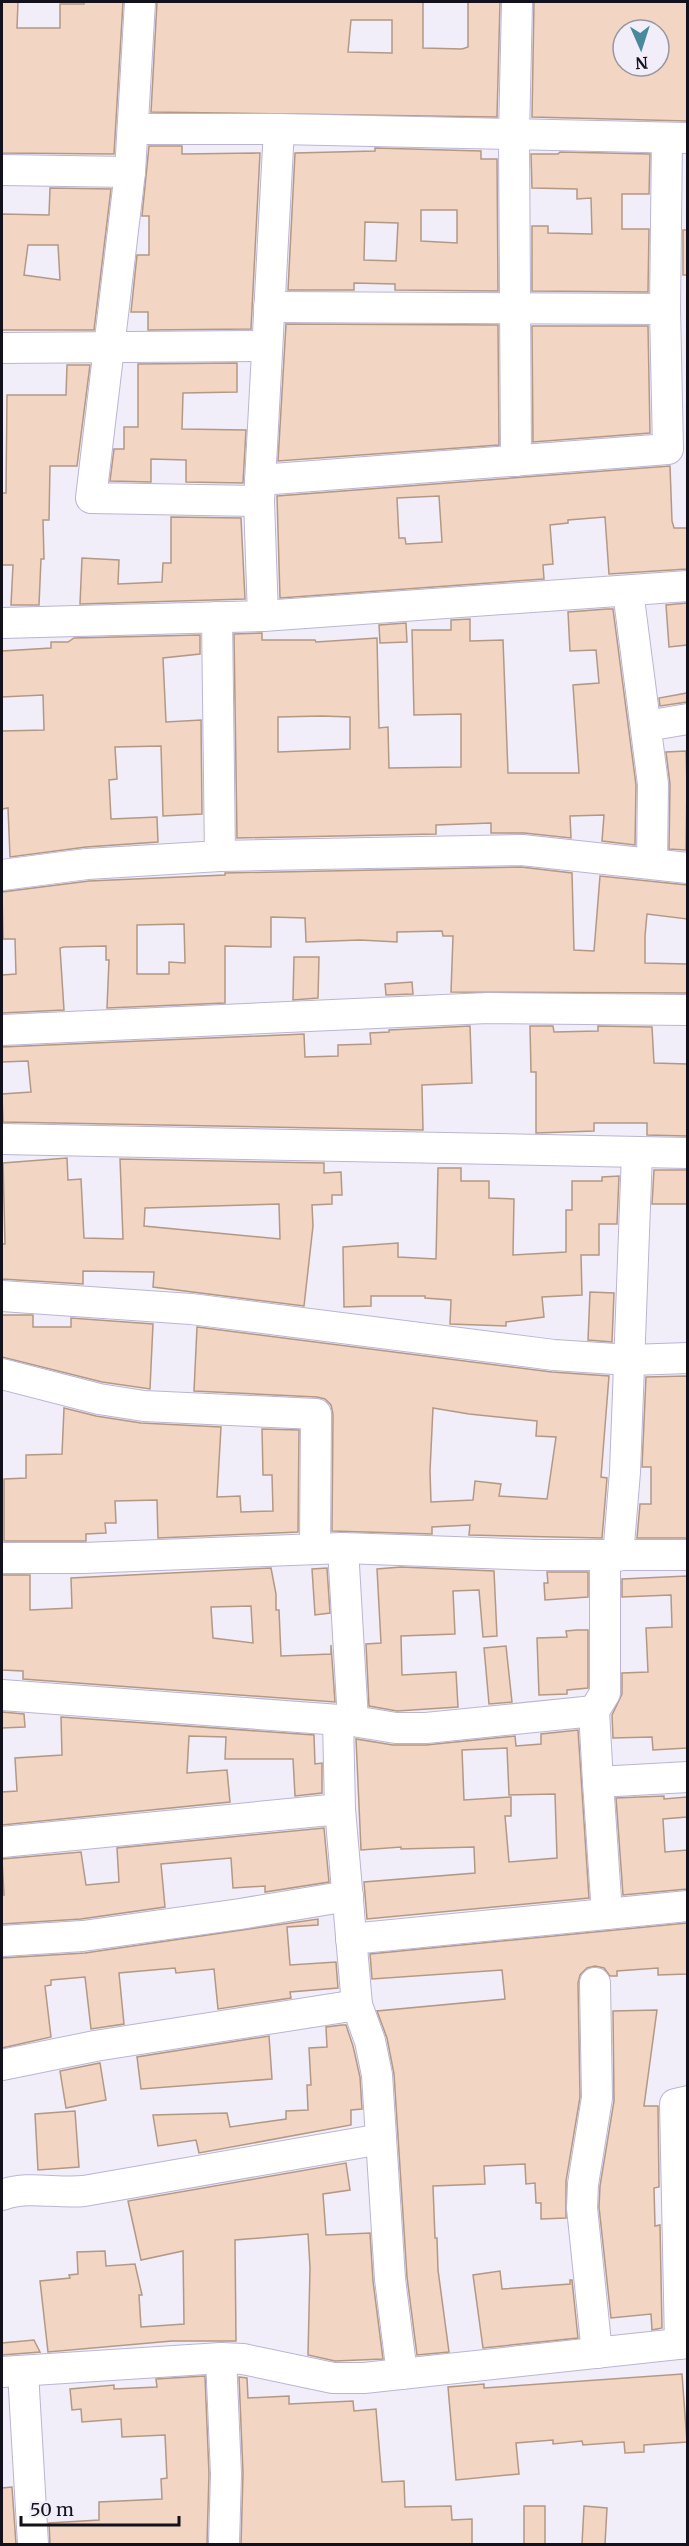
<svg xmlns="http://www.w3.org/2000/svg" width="689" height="2546" viewBox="0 0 689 2546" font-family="Merriweather,serif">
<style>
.building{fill:#f2d5c2;stroke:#b39886;stroke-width:1.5;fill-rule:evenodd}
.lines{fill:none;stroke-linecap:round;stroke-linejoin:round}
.minor-casing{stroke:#bbb5d2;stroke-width:32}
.minor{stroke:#fff;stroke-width:30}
</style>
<rect width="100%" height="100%" fill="#f1eefa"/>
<!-- building -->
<g class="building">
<polygon points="2,2 18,2 17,28 60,28 60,4 84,4 84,2 123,2 114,154 2,153"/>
<path d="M157,2h266v46l39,1 6,-2v-45h32l-3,115 -346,-5zM351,20h41v33l-44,-1z"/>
<path d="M534,2h153v119l-155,-4zM623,30h36v36h-36z"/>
<polygon points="149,146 182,146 182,154 260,153 251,329 148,330 148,312 131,312 137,255 149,255 149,216 142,216"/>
<path d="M375,148l106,3v8h16l1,132 -103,-1v-6l-41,-1v7h-66l7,-137 80,-2zM421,210h36v33l-36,-2zM365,222l33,1 -2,38 -32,-1z"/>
<polygon points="560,152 650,154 649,194 622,194 622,229 649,229 648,292 532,291 532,226 548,226 548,233 592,234 591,198 577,199 577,189 532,188 531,154 558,154"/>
<path d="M50,188l61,1 -17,141h-92v-116l47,1zM28,245h30l2,35 -36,-5z"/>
<rect x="683" y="230" width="4" height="45"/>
<polygon points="286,324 498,325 499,445 278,461"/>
<polygon points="532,326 648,326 650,433 533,442"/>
<polygon points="237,363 237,392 183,393 182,429 246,430 243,483 186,482 186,460 151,459 151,482 110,481 114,449 124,449 124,427 138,427 138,364"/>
<polygon points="67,365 90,365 77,466 50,466 49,520 43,520 44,559 41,559 39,605 11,605 13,565 2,565 2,493 6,493 7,395 66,395"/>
<path d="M670,466l2,55 2,7h13v41l-78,5 -4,-57 -37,3v3l-18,2 3,39 -10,1 1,14 -264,19 -3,-102zM439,496l3,46 -36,2 -1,-6h-6l-2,-40z"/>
<polygon points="171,517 241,518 245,599 80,604 82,558 119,560 118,584 162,582 163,563 171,563"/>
<polygon points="687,603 687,645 669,647 666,605"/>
<path d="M607,609h6l23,176 -1,60 -33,-4 2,-26 -34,1 1,22 -47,-5h-33v-10l-55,2v9l-199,4 -3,-204 28,-1v7h53l1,2 61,-4 2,90 9,-1 1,41 72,-1v-53l-47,1 -2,-85h39v-10l19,-1v22l33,-1 5,133h71l-6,-88 26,-2 -3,-33 -26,1 -2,-39zM322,716l28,1v32l-72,3v-35z"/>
<polygon points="406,623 407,642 380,643 379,625"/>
<polygon points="200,635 200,654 163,658 166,722 201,720 202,814 163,816 161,746 115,747 117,779 109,780 111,819 157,817 158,842 86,847 10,857 8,808 2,809 2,731 44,730 43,695 2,697 2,651 51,648 51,642 68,642 74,638"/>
<polygon points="687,693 687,702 660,706 659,698"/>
<polygon points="686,751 687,785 686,850 669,849 670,784 666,752"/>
<path d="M521,867l51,6 2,77 20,1 6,-75 87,9v34l-40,-5 -2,22v27l42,1v29l-236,-1 2,-56h-10l-1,-5 -45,1v10l-37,-2 -54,2 -1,-24 -34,-1v30l-46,-1v57l-118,5 2,-48h-3v-14l-42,1 -4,1 4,62 -62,3v-38l14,-1 -1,-35h-12l-1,-47 87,-11 136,-6v-2zM184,924l1,39 -16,-1v12h-32v-49z"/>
<polygon points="294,957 319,957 318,998 293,1000"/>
<polygon points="412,982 413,994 386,995 385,984"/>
<polygon points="470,1026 472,1083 422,1085 423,1130 3,1122 2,1094 31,1092 28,1061 2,1062 2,1047 304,1034 305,1057 338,1056 338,1045 371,1044 370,1033 389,1032 389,1030"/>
<polygon points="530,1026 553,1026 554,1032 598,1031 598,1026 652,1027 654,1063 687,1064 687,1136 647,1135 647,1123 594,1123 594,1131 536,1133 536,1072 531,1072"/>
<path d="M67,1158l1,22 13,-1 3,59 39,1 -3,-80 204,4v10l17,-1 1,23h-10v9l-20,1 1,21 -9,80 -151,-19 1,-15 -71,-1v13l-81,-5v-35h3l-2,-81zM279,1204l1,35 -136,-13 1,-18z"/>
<polygon points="438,1168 461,1168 461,1181 489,1181 489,1198 514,1199 513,1255 566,1252 566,1210 572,1210 572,1181 602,1181 602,1177 619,1176 617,1224 599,1224 599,1255 581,1255 582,1295 542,1297 544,1317 506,1322 506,1326 450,1324 451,1300 425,1298 425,1296 371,1296 371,1306 344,1307 343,1247 398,1243 398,1257 436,1259"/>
<polygon points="654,1170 687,1170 687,1204 652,1204"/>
<polygon points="590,1292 614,1293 612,1342 588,1340"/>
<polygon points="2,1315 33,1315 33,1327 71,1327 71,1318 153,1324 150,1389 102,1382 2,1357"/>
<path d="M197,1327l355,45 57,4 -8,101 6,1 -5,60 -133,-3 1,-10 -38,2v7l-100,-3 1,-117 -2,-9 -6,-6 -8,-2 -123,-6zM433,1408l36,6 68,7 -1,15 20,1 -9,62 -48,-3 2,-12 -26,-3 -2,19 -42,2 -1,-31z"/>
<polygon points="687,1376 687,1538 637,1538 640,1504 651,1504 651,1467 642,1467 646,1377"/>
<polygon points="64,1408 96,1416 141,1423 221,1427 217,1497 240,1496 241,1512 273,1511 272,1475 263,1475 262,1429 299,1430 298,1532 158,1538 157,1500 115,1501 116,1523 105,1523 106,1533 86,1534 86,1541 4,1541 4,1479 26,1478 26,1455 62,1454"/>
<polygon points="401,1567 494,1571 497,1636 483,1637 479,1590 453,1591 455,1634 401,1636 402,1675 456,1672 458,1707 397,1711 369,1706 366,1644 381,1643 377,1569"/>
<path d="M271,1568l5,26v16h3l2,46 50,-2v-9l4,57 -312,-23v-8l-21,-1v-95h28v35l42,-2 -1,-30zM251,1606l2,37 -40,-5 -2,-31z"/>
<polygon points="327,1568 330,1613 315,1615 312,1569"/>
<polygon points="547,1572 588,1572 588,1597 545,1600 544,1583 548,1583"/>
<polygon points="687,1576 687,1748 653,1750 652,1737 613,1738 612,1715 622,1694 622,1673 648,1672 646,1628 672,1627 671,1595 622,1597 622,1579"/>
<polygon points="577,1630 588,1630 588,1688 567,1690 567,1694 539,1695 537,1638 567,1637 566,1631"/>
<polygon points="506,1646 512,1702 489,1704 484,1648"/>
<polygon points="2,1712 24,1714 25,1727 2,1728"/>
<polygon points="61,1717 314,1735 315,1764 322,1763 322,1793 295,1796 293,1759 225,1759 226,1737 189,1736 187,1773 227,1770 230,1802 2,1825 2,1792 17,1791 15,1758 62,1755"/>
<path d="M578,1730l11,168 -222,21 -3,-37 111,-9 -1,-26 -73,2v-2l-40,3 -5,-111 37,6h33l89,-9 1,10 25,-2v-10zM507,1748l2,47 46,-1 2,64 -48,4 -4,-46h6v-19l-47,3 -2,-50z"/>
<polygon points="664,1796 664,1799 687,1797 687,1817 663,1819 665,1852 687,1850 687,1889 623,1895 616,1798"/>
<polygon points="324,1828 329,1882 265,1892 265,1886 233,1888 231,1858 161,1864 165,1907 81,1919 2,1924 2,1895 4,1895 2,1859 81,1852 86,1885 119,1882 117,1848"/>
<polygon points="318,1919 318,1925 287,1927 290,1965 336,1962 338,1988 290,1992 291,1998 218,2009 214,1969 176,1973 175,1968 119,1973 124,2024 91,2029 85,1977 51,1980 51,1985 45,1986 51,2037 2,2048 2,1958 85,1953"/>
<polygon points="687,1923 687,1974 658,1975 658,1968 617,1971 617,1976 610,1976 604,1968 595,1966 587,1968 580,1975 578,1983 580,2097 566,2181 566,2218 541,2219 541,2203 536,2203 535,2183 526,2184 525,2164 484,2166 485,2184 433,2186 435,2238 437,2238 438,2270 449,2352 417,2355 407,2277 394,2074 387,2038 377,2011 505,1999 502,1970 372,1979 370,1954"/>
<polygon points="657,2010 644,2106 658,2106 659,2187 654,2188 655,2226 660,2225 662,2328 652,2330 651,2314 611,2318 599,2207 600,2186 614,2101 613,2011"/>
<polygon points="342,2025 346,2025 353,2046 360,2077 362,2109 351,2110 351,2125 199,2153 196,2140 158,2146 153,2115 227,2113 230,2127 286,2119 286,2111 308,2110 307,2085 311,2085 309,2048 327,2047 326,2027"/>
<polygon points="269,2036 272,2079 141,2089 137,2057"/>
<polygon points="100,2063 106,2100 66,2108 60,2071"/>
<polygon points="75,2111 79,2167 38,2170 35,2114"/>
<polygon points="346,2163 350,2190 323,2194 326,2235 370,2233 373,2281 383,2359 335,2361 308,2355 310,2268 308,2234 235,2240 236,2341 172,2341 48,2352 40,2281 70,2278 69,2275 78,2274 77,2252 105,2251 106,2266 135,2264 142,2295 139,2295 141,2327 184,2324 183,2251 141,2260 128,2201"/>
<polygon points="500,2271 502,2289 570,2284 570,2280 572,2280 578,2338 483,2348 473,2275"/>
<polygon points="34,2340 40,2352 2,2355 2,2343"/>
<polygon points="682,2374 687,2442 644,2445 644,2452 625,2453 624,2442 583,2445 582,2441 553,2444 553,2440 516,2443 519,2474 456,2480 448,2387 484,2384 484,2388"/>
<polygon points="205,2376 209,2474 207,2544 50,2544 49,2523 99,2520 99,2502 162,2499 161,2479 167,2478 165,2435 122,2437 121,2419 82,2422 81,2409 72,2410 70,2389 114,2385 114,2389 157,2387 156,2379"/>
<polygon points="239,2377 247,2378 248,2398 289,2396 289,2404 353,2401 354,2411 376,2409 382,2482 404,2481 405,2507 451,2506 452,2520 472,2519 472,2544 241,2544 243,2473"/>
<polygon points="12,2487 16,2544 2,2544 2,2488"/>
<rect x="524" y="2506" width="21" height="38"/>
<polygon points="584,2506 607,2508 605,2544 582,2544"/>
</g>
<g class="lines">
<defs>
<g id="minor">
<polyline points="140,2 130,172 91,498 259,501"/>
<polyline points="133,129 279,129 688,138"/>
<polyline points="2,170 130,172"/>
<polyline points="269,307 665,309"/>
<polyline points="2,348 267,346"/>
<polyline points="516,461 514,135 517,2"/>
<polyline points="260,480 668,449 665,309 667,138"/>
<polyline points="628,591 653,784 652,863"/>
<polyline points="263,616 259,501 279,129"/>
<polyline points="217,617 220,856"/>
<polyline points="2,623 263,616 688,586"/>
<polyline points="646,726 688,719"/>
<polyline points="2,875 87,864 220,856 522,850 688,868"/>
<polyline points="2,1030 488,1008 688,1010"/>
<polyline points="2,1139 688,1153"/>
<polyline points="2,1296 191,1309 554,1355 630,1360 688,1358"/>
<polyline points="2,1374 99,1399 144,1406 316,1414 315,1549"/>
<polyline points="343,1548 353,1721"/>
<polyline points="605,1555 605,1693 594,1711 598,1782 688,1777"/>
<polyline points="618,1556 625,1472 637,1153"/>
<polyline points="2,1558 83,1558 343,1548 539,1555 688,1555"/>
<polyline points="2,1695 353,1721 396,1728 426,1728 594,1711"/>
<polyline points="338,1720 340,1809 357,2005 370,2041 377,2075 390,2279 402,2374"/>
<polyline points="598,1782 607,1914"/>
<polyline points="2,1842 340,1809"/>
<polyline points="351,1939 688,1906"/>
<polyline points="2,1941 83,1936 240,1914 348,1896"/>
<polyline points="595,1983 597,2098 583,2184 582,2208 597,2353"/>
<polyline points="2,2065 95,2046 357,2005"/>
<path d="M2,2195c26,-10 54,-1 82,-4l297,-52"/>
<polyline points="680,2344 675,2104 688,2101"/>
<polyline points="221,2358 226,2474 224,2544"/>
<polyline points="2,2372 221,2358 243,2359 333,2378 364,2378 688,2343"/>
<polyline points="23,2372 33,2544"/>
</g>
</defs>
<!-- minor casing -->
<use href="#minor" class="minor-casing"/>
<!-- minor -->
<use href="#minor" class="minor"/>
</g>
<!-- border -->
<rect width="689" height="2546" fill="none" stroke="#13111b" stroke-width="6"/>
<!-- north arrow -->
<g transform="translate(641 48) rotate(177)"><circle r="28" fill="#f1eefa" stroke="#9896a1" stroke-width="1.5"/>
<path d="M0-4.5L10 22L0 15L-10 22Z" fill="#48899c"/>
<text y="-9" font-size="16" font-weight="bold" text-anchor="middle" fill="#13111b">N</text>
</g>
<!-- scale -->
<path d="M21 2516v9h158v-9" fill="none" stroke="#13111b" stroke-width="3"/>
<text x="30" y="2516" font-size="18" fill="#13111b" stroke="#f1eefa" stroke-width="4.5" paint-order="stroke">50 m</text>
</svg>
